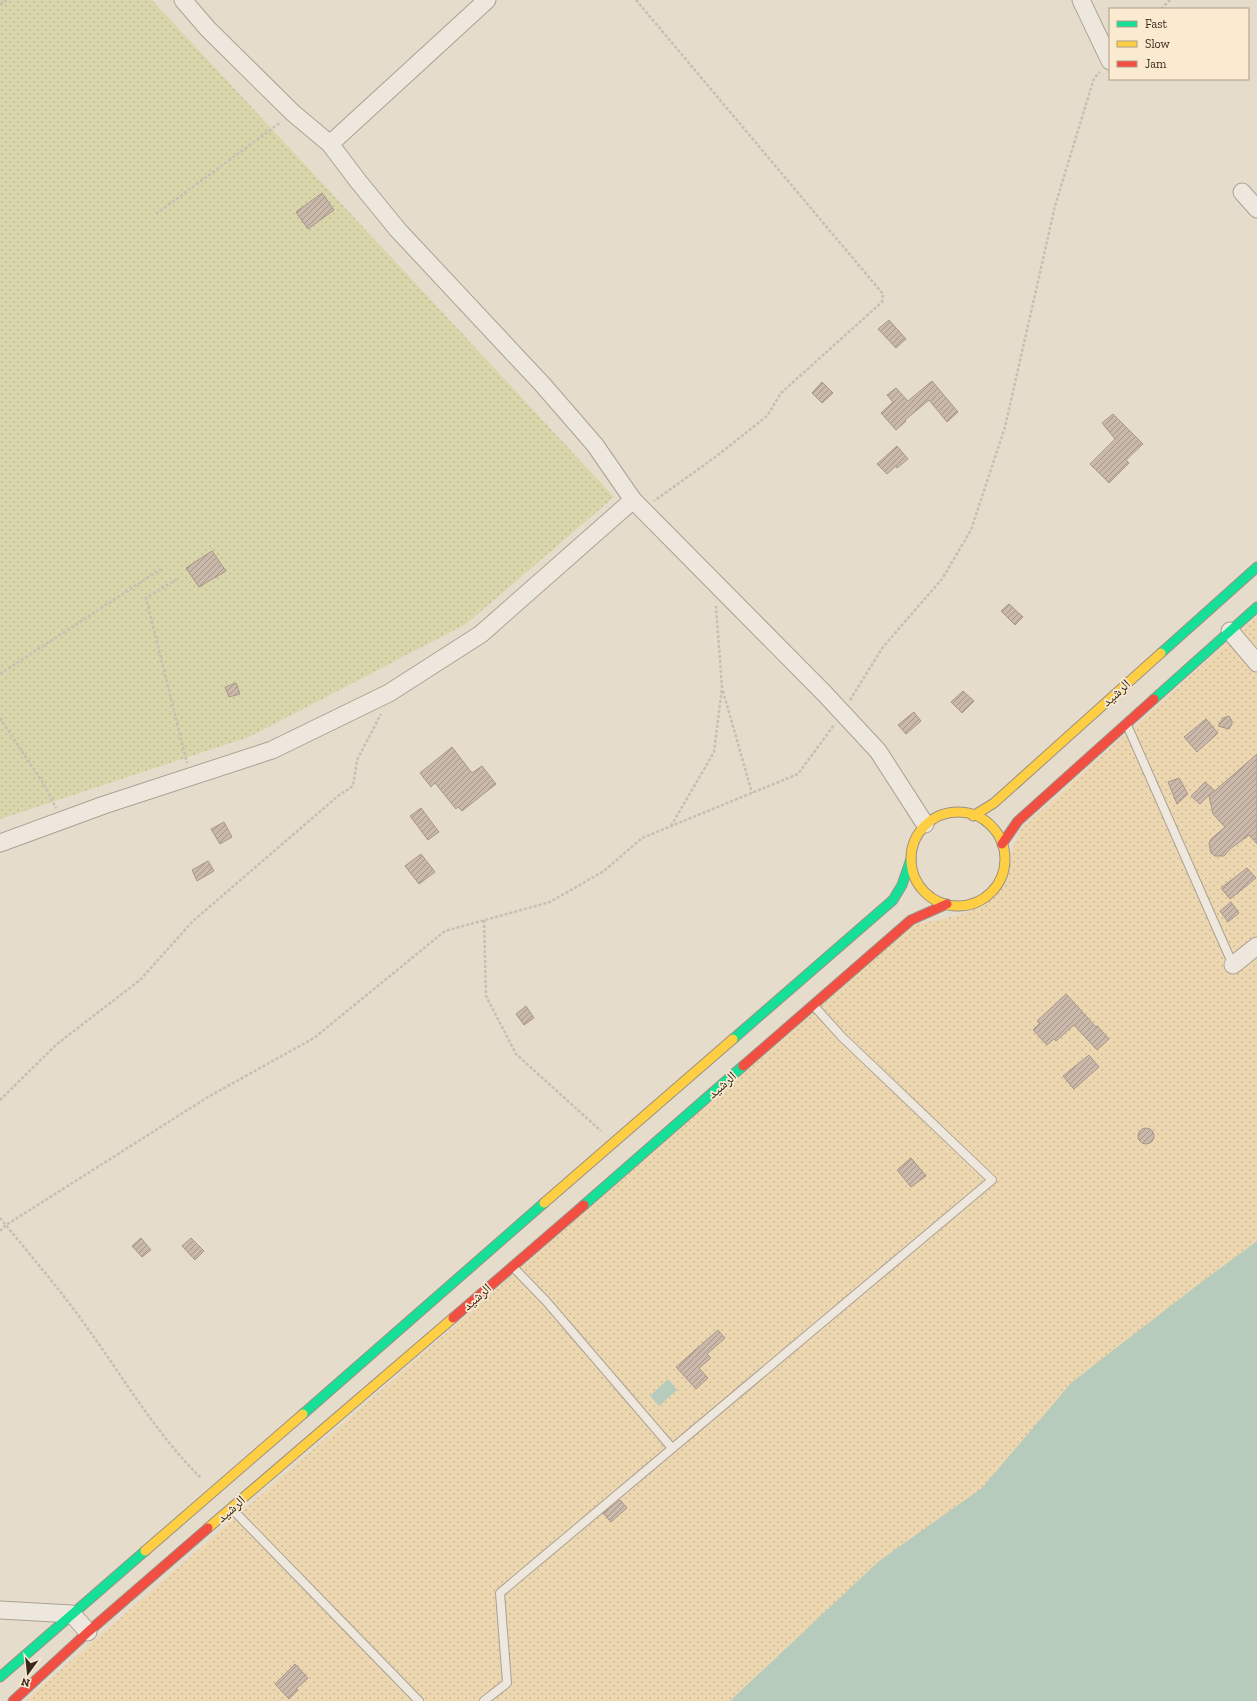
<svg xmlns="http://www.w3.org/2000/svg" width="1257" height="1701" viewBox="0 0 1257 1701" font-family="'Zilla Slab','Noto Naskh Arabic',serif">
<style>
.grass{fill:url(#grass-dots)}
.sand{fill:url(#sand-dots)}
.water{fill:#b7cbbd}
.building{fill:url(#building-hatch);stroke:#a7978a}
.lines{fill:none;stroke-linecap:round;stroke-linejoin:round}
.lane-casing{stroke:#aba194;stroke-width:10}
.street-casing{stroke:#aba194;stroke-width:19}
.fast-casing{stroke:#9b9185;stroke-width:11}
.slow-casing{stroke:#9b9185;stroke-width:11}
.jam-casing{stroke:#9b9185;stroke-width:11}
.path{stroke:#c7beb4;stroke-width:2.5;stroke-dasharray:3 2;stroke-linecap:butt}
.lane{stroke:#eee7dd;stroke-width:8}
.street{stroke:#eee7dd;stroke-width:17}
.fast{stroke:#16e098;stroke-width:9}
.slow{stroke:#ffcf43;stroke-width:9}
.jam{stroke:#f24e42;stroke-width:9}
.labels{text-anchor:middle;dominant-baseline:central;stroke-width:3.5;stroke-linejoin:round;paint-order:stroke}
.street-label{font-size:14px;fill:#3b281b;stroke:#f9ead0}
</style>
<defs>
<pattern id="grass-dots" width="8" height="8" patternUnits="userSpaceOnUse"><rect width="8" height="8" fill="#d9d6ac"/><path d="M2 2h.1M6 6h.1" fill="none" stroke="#bbb893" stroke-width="1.8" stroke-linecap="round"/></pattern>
<pattern id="sand-dots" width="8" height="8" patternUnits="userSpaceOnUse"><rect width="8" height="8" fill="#ecd7b0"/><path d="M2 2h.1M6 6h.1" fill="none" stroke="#cbb997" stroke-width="1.8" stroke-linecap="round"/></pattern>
<pattern id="building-hatch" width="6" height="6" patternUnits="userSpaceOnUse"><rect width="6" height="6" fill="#cab9ab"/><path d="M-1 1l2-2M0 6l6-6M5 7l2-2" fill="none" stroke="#a5968a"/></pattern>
</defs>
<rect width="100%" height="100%" fill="#e6dccb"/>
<!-- grass -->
<polygon class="grass" points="0,0 152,0 614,497 466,624 249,737 0,819"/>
<!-- sand -->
<path class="sand" d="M1257,616v726l-415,359h-817l889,-776c30,-7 74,-11 90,-41 7,-11 6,-26 10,-39 2,-5 5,-11 7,-16z"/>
<!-- water -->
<g class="water">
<polygon points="1257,1241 1257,1701 730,1701 879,1561 982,1488 1071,1383 1195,1287"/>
<polygon points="668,1379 677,1390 659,1406 650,1396"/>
</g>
<!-- building -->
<g class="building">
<polygon points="322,193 334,210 308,229 296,212"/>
<polygon points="889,320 906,339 896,348 878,329"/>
<polygon points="932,381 958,412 947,422 929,400 905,420 906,421 896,430 881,413 893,402 887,395 896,388 908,401"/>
<polygon points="822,382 833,393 822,403 812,393"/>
<polygon points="1113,414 1143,444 1126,460 1129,463 1109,483 1090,464 1115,439 1102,423"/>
<polygon points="897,446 908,459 897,468 896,466 887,474 877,464"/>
<polygon points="212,551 226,571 199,587 186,568"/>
<polygon points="1009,604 1023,617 1015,625 1001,611"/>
<polygon points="236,683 240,694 229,697 225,687"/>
<polygon points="963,691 974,701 962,713 951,702"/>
<polygon points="914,712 921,721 906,734 898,725"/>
<polygon points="1229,716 1232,721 1232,724 1229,729 1218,726 1223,718"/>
<polygon points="1206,719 1218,733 1197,752 1184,737"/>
<polygon points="452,747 472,773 482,766 496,784 462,811 458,807 456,809 435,783 431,787 420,773"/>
<polygon points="1257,754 1257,844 1249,835 1230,849 1224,856 1215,856 1211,853 1209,843 1211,839 1225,827 1213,814 1209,796"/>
<polygon points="1179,778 1188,794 1177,804 1168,782"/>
<polygon points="1205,782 1214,790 1200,804 1191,796"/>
<polygon points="421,808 439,832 428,840 410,816"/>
<polygon points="224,822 232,837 220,844 211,829"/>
<polygon points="421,854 435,872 419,884 405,866"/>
<polygon points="208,861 214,871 197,881 192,870"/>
<polygon points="1247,868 1256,878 1230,899 1221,888"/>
<polygon points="1231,902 1239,913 1228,922 1220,911"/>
<polygon points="1066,994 1096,1027 1097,1026 1109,1039 1097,1050 1074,1025 1056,1041 1054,1039 1047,1045 1033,1030 1040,1023 1037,1021"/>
<polygon points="526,1006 534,1018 524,1025 516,1014"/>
<polygon points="1089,1055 1099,1067 1074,1089 1063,1076"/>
<circle cx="1146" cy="1136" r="8"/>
<polygon points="911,1158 926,1176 911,1187 897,1170"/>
<polygon points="141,1238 151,1250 142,1257 132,1246"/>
<polygon points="191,1238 204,1251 195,1260 182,1246"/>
<polygon points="718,1330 725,1338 707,1354 711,1358 699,1368 708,1378 696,1389 676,1367"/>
<polygon points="620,1500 627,1508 611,1522 603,1513"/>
<polygon points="295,1664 308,1678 296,1689 298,1690 289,1699 275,1684"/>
</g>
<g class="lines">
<defs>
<g id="lane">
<polyline points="1127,725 1233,965"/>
<polyline points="513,1267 546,1301 672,1448"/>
<polyline points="232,1509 419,1701"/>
<polyline points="484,1701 507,1683 500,1593 992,1180 842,1037 814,1006"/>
</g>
<g id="street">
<polyline points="183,0 208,29 293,113 330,144 358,181 398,230 543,385 595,445 633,500 824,693 878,751 925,824"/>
<polyline points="1081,0 1110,61"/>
<polyline points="330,144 487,0"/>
<polyline points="1242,192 1257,209"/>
<polyline points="1230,631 1257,663"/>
<polyline points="0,843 104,805 272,750 389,693 481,634 633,500"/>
<polyline points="1233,965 1257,946"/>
<polyline points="0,1610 72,1614 88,1632"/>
</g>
<g id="fast">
<polyline points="1161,653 1257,567"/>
<polyline points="1154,699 1257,607"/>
<polyline points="733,1039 893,900 902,885 911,859"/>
<polyline points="584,1205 743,1066"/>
<polyline points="303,1414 544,1203"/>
<polyline points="0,1677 145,1551"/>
</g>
<g id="slow">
<circle cx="958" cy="859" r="47"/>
<polyline points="973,816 994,803 1161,653"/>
<polyline points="544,1203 733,1039"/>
<polyline points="208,1528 453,1318"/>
<polyline points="145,1551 303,1414"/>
</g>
<g id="jam">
<polyline points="1002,844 1018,821 1154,699"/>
<polyline points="743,1066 911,920 947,904"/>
<polyline points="453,1318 584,1205"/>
<polyline points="13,1701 88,1632 208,1528"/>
</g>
</defs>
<!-- lane casing -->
<use href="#lane" class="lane-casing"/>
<!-- street casing -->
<use href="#street" class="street-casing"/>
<!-- fast casing -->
<use href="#fast" class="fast-casing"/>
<!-- slow casing -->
<use href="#slow" class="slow-casing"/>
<!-- jam casing -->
<use href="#jam" class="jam-casing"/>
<!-- path -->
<g class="path">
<polyline points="636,0 883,294 882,302 781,393 767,416 718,455 654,501"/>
<polyline points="0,5 7,0"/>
<polyline points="1161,9 1170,0"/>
<polyline points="156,214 281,122"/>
<polyline points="177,579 146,598 187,763"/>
<polyline points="0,674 161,569"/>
<polyline points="723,691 752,793"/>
<polyline points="850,700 883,647 942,579 971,530 1005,427 1055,206 1094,78 1100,72"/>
<polyline points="0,718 45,786 56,808"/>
<polyline points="671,826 714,752 722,688 716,606"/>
<polyline points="484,920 486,996 516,1054 601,1131"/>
<polyline points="0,1100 57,1044 140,980 193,921 338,796 353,786 357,760 381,714"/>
<path d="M0,1218c31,38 63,75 91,115 35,49 67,103 110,145"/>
<polyline points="0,1231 6,1225 208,1097 314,1038 445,931 550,902 604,871 642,838 798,774 834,725"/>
</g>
<!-- lane -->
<use href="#lane" class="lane"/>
<!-- street -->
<use href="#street" class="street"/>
<!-- fast -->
<use href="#fast" class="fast"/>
<!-- slow -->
<use href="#slow" class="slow"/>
<!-- jam -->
<use href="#jam" class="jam"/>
</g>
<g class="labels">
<!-- street labels -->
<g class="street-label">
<text transform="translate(1116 693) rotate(-42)">الرشيد</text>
<text transform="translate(722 1085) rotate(-41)">الرشيد</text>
<text transform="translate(477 1297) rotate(-41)">الرشيد</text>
<text transform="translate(231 1509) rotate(-41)">الرشيد</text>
</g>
</g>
<!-- legend -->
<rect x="1109" y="8" width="140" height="72" fill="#f9ead0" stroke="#ad9c88"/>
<rect x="1117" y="21" width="20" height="6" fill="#16e098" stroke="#ad9c88"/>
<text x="1145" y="28" font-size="12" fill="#3b281b">Fast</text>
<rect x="1117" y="41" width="20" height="6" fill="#ffcf43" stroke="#ad9c88"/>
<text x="1145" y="48" font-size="12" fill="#3b281b">Slow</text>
<rect x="1117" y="61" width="20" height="6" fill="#f24e42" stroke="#ad9c88"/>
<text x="1145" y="68" font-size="12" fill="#3b281b">Jam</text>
<!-- north arrow -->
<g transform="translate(28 1673) rotate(195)" stroke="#f9ead0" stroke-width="3" paint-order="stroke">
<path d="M0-3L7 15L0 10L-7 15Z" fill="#3b281b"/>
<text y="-6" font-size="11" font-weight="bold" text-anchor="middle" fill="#3b281b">N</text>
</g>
</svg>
